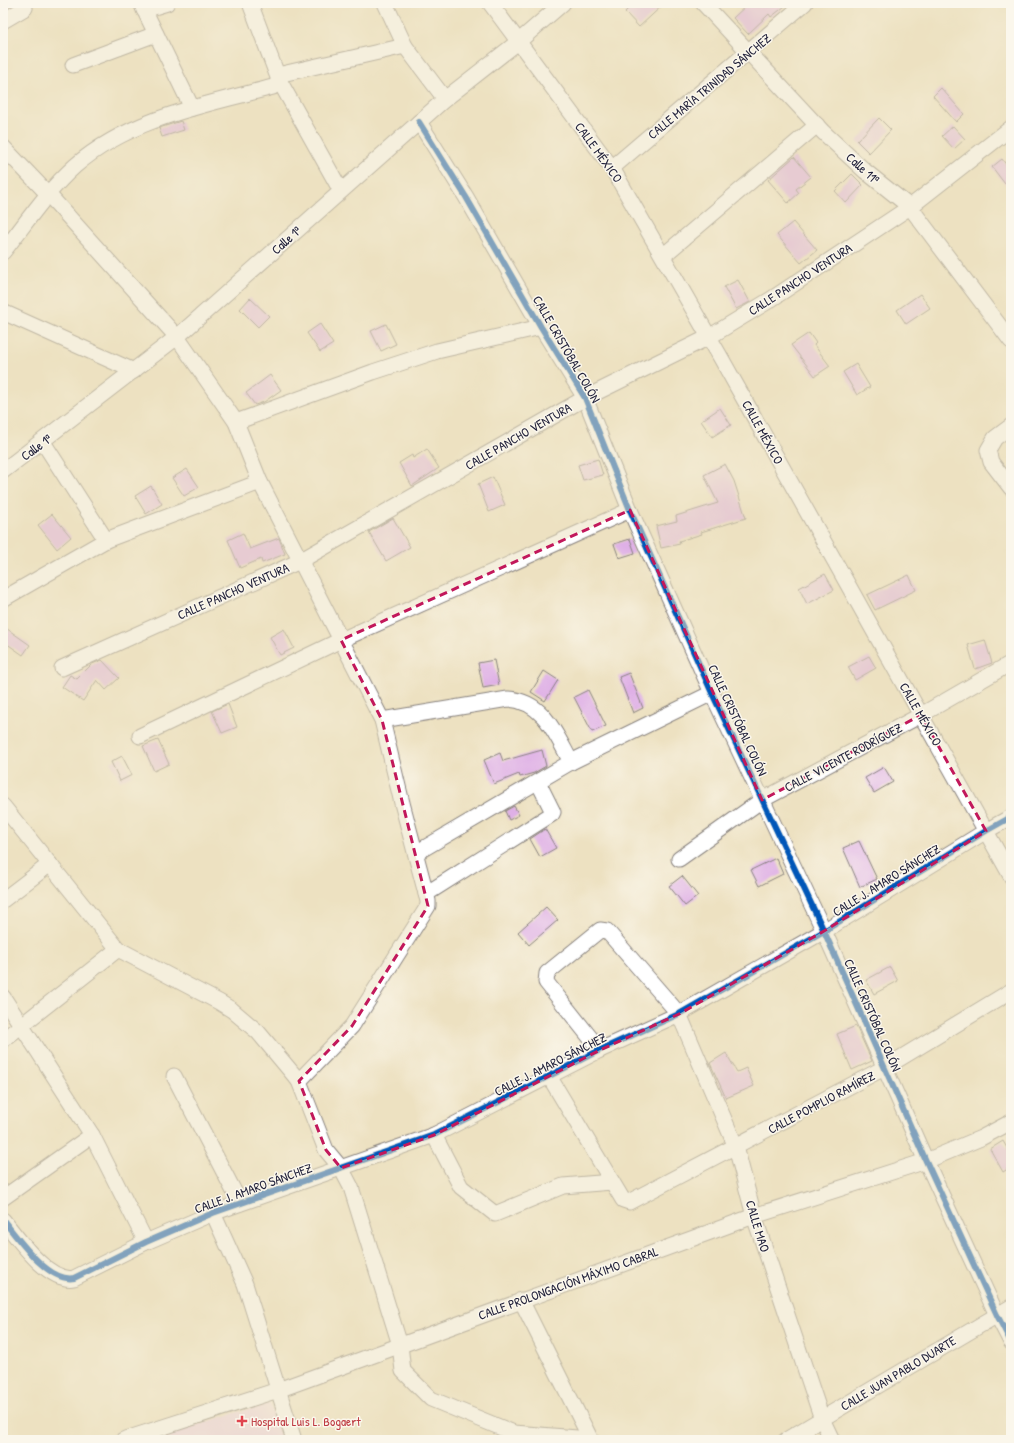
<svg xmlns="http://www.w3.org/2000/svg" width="1014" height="1443" viewBox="0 0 1014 1443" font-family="'Patrick Hand',sans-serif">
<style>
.built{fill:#edd1e9}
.building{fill:#dfb0e6}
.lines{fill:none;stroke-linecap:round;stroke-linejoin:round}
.street-casing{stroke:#88827e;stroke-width:17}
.street{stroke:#fff;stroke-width:15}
.cycleway-casing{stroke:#fbf7ec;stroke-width:8}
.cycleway{stroke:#0057b8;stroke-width:6}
.marked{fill:none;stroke:#c2185b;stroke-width:3;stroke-dasharray:8 5;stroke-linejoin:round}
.health-dot{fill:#e0444e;stroke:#fbf7ec;stroke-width:1.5}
.labels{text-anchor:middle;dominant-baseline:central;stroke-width:3;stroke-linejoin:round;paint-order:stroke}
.street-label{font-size:13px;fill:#22223b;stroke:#fbf7ec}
.health-label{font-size:13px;fill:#be3a42;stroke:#fbf7ec;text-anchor:start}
</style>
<rect width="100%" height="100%" fill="#fbf7ec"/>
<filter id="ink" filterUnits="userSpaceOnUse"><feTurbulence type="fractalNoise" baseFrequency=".025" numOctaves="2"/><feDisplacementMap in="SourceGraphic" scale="8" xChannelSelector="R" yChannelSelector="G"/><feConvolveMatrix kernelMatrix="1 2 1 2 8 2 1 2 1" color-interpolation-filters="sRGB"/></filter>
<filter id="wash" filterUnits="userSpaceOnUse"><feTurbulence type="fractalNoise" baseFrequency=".012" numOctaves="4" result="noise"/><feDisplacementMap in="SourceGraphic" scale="16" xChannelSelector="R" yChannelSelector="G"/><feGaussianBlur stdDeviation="0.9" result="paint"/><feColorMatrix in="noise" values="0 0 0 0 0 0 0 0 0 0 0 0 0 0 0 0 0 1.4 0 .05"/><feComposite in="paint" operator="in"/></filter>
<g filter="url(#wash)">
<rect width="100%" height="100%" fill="#ede1c1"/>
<!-- built -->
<polygon class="built" points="270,1402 282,1440 147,1440"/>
<g id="blocks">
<!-- building -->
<g class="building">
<polygon points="634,3 665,3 639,27 625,12"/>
<polygon points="749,3 789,3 771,17 769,14 748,34 733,18"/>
<polygon points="941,88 964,114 956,122 933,96"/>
<polygon points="879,118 891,130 869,153 857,141"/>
<polygon points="181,121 184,130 162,137 159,128"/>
<polygon points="953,126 965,139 954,149 942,136"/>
<polygon points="794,157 811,177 796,189 799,193 788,203 768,180"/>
<polygon points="1002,159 1011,171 1011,179 1005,184 992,167"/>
<polygon points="852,174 863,185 846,203 835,191"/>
<polygon points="793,222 817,250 801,263 777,235"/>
<polygon points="738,280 750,302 736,309 724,287"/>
<polygon points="920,294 930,308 906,324 897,310"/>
<polygon points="250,298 269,316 258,327 240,309"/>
<polygon points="320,324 333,344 320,352 307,333"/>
<polygon points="386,324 396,344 381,351 371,331"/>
<polygon points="809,333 816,343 814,345 830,366 815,376 791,345"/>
<polygon points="856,364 870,387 857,395 843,372"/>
<polygon points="270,375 281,390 264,402 255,405 246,393"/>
<polygon points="720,408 731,425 712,437 701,421"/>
<polygon points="427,449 439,468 412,486 399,463 412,455 413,458"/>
<polygon points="598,459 603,475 583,480 578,465"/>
<polygon points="725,464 734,481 746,518 701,532 702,534 679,541 680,544 661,548 656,526 677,521 676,516 718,503 704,475"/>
<polygon points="187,469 199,487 184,496 172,478"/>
<polygon points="493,477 505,505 489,512 478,484"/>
<polygon points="151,486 162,504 146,514 135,496"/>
<polygon points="52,514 71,537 57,549 38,525"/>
<polygon points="393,518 410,547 386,561 369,532"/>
<polygon points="243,533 250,549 279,538 285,554 262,563 261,559 240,568 228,540"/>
<polygon points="630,539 635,553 619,558 614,544"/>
<polygon points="825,574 834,590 807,604 799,588"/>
<polygon points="909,575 916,590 875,610 867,595"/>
<polygon points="3,626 30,645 23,655 3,641"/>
<polygon points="284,629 294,648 280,655 270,637"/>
<polygon points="985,640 992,663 975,669 968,645"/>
<polygon points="869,656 876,668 855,680 848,667"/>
<polygon points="102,660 119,678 106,690 97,680 83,701 62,687 70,675 77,679 92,664"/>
<polygon points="494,660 499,685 483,688 478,663"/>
<polygon points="544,671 558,680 545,701 531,692"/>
<polygon points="629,673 643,708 633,713 619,677"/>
<polygon points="588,690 606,726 592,732 574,697"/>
<polygon points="228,704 237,727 222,733 212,711"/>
<polygon points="158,740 169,764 154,771 143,746"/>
<polygon points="542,750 546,766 534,773 520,777 519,774 494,784 484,760 500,753 503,761"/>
<polygon points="122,756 132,775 120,781 111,762"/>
<polygon points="884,767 893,782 874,793 865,778"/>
<polygon points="514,806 519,815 509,820 505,811"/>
<polygon points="545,829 556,848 540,857 530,839"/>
<polygon points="859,841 877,879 860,887 843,848"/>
<polygon points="776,858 783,874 759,886 751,870"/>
<polygon points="682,876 698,896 685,906 669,886"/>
<polygon points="546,907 558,920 529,945 518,932"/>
<polygon points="890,967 898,981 874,994 866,980"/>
<polygon points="856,1026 872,1061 852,1070 837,1034"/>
<polygon points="726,1053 737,1072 746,1068 754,1086 726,1098 710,1063"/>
<polygon points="1003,1141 1011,1155 1011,1167 1003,1172 990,1149"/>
</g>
</g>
</g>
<g filter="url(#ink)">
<use href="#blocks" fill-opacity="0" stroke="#88827e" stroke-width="1"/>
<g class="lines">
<defs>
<g id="street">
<polyline points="141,3 192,108"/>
<polyline points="250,3 279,80 341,191"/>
<polyline points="385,3 405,46 445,99"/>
<polyline points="490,3 612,168 721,358 1011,876"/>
<polyline points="703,3 823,132 865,171 910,207 1011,341"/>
<polyline points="144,10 167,3"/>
<polyline points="3,21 25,8"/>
<polyline points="73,65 156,34"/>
<polyline points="419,122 466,197 541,327 585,398 630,510 712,693 824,931 926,1161 997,1315 1011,1342"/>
<polyline points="3,147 48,194 177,337 236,422 260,482 382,720 402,803 428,901 428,906 352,1026 299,1081"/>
<polyline points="612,168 805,3"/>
<path d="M3,252c23,-29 44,-61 72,-86 55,-48 129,-61 198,-79l5,-4 4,-9 123,-28"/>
<polyline points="663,256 817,125"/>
<polyline points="3,312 134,371"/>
<polyline points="236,422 373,372 437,351 541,327"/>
<polyline points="1011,426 995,438 988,450 991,462 1011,488"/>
<polyline points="43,442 106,540"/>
<polyline points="3,471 177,337 445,99 518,42 563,3"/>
<polyline points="3,599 106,540 260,482"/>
<polyline points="62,668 300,561 585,398 709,337 770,300 910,207 1011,128"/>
<path d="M382,720l126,-21c36,2 48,36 63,63"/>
<polyline points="140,736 341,640 630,510"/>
<polyline points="3,806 118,949"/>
<polyline points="416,853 571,762 712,693"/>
<polyline points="679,859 762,800 921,715 1011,663"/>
<polyline points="426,894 552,814 553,812 538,782"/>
<polyline points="3,900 50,864"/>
<polyline points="3,997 92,1135 146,1242"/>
<polyline points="3,1040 118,949 219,1002 232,1010 258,1032 299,1081 326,1150 341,1168 351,1187 400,1345 403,1371 431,1399 514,1433 590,1439"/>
<polyline points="600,1050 546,982 547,973 600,930 607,931 679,1014 736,1147 754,1216 822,1419 832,1440"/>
<polyline points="174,1076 240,1203"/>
<polyline points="549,1076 623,1200 629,1202 884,1068 1011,991"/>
<polyline points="434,1135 461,1187 495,1214 563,1186 612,1182"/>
<polyline points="3,1198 92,1135"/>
<polyline points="213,1213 245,1284 294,1440"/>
<path d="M3,1220c15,18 45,63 71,58l72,-36 67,-29 221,-78 166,-85 79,-36 145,-83 162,-100 25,-14"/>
<polyline points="521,1300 591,1440"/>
<polyline points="123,1440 278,1390 754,1216 926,1161 981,1138 1011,1122"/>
<polyline points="786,1440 1011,1307"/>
</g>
</defs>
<!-- street casing -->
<use href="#street" class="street-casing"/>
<!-- street -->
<use href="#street" class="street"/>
<defs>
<g id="cycleway">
<polyline points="419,122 466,197 541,327 585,398 630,510 712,693 824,931 926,1161 997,1315 1011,1342"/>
<path d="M3,1220c15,18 45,63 71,58l72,-36 67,-29 221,-78 166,-85 79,-36 145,-83 162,-100 25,-14"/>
</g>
</defs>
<!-- cycleway casing -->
<use href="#cycleway" class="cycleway-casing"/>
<!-- cycleway -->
<use href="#cycleway" class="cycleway"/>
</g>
</g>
<!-- marked area -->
<path d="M0 0H1014V1443H0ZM630,510l132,290 159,-85 65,116 -162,100 -145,83 -79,36 -166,85 -93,33 -15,-18 -27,-69 53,-55 76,-120 -46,-186 -41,-80z" fill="#ede1c1" fill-opacity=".55" fill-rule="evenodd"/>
<path class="marked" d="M630,510l132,290 159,-85 65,116 -162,100 -145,83 -79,36 -166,85 -93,33 -15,-18 -27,-69 53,-55 76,-120 -46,-186 -41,-80z"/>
<!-- markers -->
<path class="health-dot" d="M240 1415h4v4h4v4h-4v4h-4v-4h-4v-4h4z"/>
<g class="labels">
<!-- street labels -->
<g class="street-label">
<text transform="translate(709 86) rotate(-40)">CALLE MARÍA TRINIDAD SÁNCHEZ</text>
<text transform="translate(599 152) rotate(54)">CALLE MÉXICO</text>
<text transform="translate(863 168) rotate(42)">Calle 11ª</text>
<text transform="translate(286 240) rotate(-42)">Calle 1ª</text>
<text transform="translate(800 279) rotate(-33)">CALLE PANCHO VENTURA</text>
<text transform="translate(567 349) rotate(60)">CALLE CRISTÓBAL COLÓN</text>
<text transform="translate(763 432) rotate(61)">CALLE MÉXICO</text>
<text transform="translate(518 436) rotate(-30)">CALLE PANCHO VENTURA</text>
<text transform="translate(36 447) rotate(-37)">Calle 1ª</text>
<text transform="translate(233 591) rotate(-24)">CALLE PANCHO VENTURA</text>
<text transform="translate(921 714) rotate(60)">CALLE MÉXICO</text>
<text transform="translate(738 720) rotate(65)">CALLE CRISTÓBAL COLÓN</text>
<text transform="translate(843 757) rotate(-28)">CALLE VICENTE RODRÍGUEZ</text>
<text transform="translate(886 880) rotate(-32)">CALLE J. AMARO SÁNCHEZ</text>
<text transform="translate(873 1015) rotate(66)">CALLE CRISTÓBAL COLÓN</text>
<text transform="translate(550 1064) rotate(-27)">CALLE J. AMARO SÁNCHEZ</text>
<text transform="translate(821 1102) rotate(-28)">CALLE POMPLIO RAMÍREZ</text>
<text transform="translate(253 1188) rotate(-20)">CALLE J. AMARO SÁNCHEZ</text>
<text transform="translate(758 1226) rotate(73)">CALLE MAO</text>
<text transform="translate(568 1283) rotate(-20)">CALLE PROLONGACIÓN MÁXIMO CABRAL</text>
<text transform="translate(898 1373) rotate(-31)">CALLE JUAN PABLO DUARTE</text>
</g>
<!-- health labels -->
<g class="health-label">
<text x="251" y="1421">Hospital Luis L. Bogaert</text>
</g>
</g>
<!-- margin -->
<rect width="1014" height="1443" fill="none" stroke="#fbf7ec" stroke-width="16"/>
</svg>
